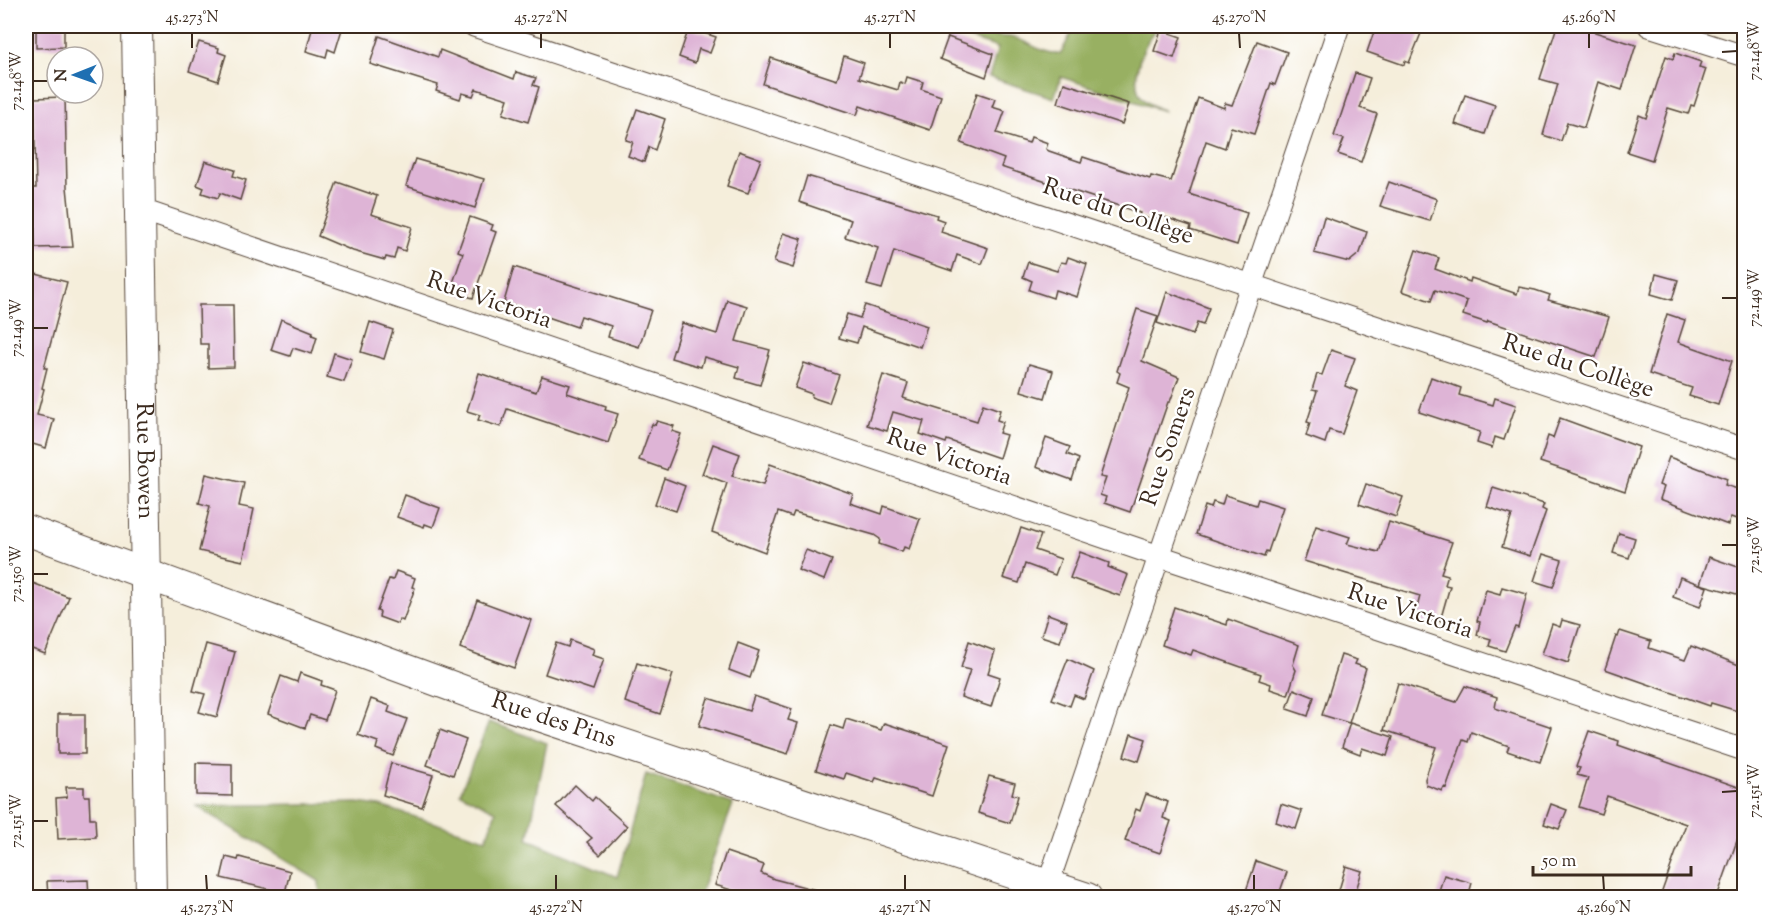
<svg xmlns="http://www.w3.org/2000/svg" width="1770" height="923" viewBox="0 0 1770 923" font-family="'Sorts Mill Goudy',serif">
<style>
.forest{fill:#98b062;stroke:#6a6d40;stroke-width:1.5}
.building{fill:#deb4d6}
.lines{fill:none;stroke-linecap:round;stroke-linejoin:round}
.street-casing{stroke:#57473a;stroke-width:23}
.secondary-casing{stroke:#57473a;stroke-width:32}
.street{stroke:#fff;stroke-width:21}
.secondary{stroke:#fff;stroke-width:30}
.ticks{fill:none;stroke:#3b2a1e;stroke-width:2}
.labels{text-anchor:middle;dominant-baseline:central;stroke-width:5;stroke-linejoin:round;paint-order:stroke}
.street-label{font-size:24px;fill:#3b2a1e;stroke:#fff}
.neatline{fill:none;stroke:#3b2a1e;stroke-width:2}
.ticks-label{font-size:15px;text-anchor:middle;fill:#3b2a1e}
</style>
<rect width="100%" height="100%" fill="#fff"/>
<filter id="ink" filterUnits="userSpaceOnUse"><feTurbulence type="fractalNoise" baseFrequency=".0167" numOctaves="2"/><feDisplacementMap in="SourceGraphic" scale="12" xChannelSelector="R" yChannelSelector="G"/><feConvolveMatrix kernelMatrix="1 2 1 2 8 2 1 2 1" color-interpolation-filters="sRGB"/></filter>
<filter id="wash" filterUnits="userSpaceOnUse"><feTurbulence type="fractalNoise" baseFrequency=".008" numOctaves="4" result="noise"/><feDisplacementMap in="SourceGraphic" scale="24" xChannelSelector="R" yChannelSelector="G"/><feGaussianBlur stdDeviation="1.35" result="paint"/><feColorMatrix in="noise" values="0 0 0 0 0 0 0 0 0 0 0 0 0 0 0 0 0 1.4 0 .05"/><feComposite in="paint" operator="in"/></filter>
<g filter="url(#wash)">
<rect width="100%" height="100%" fill="#f5eedb"/>
<!-- forest -->
<g class="forest">
<path d="M931,26h53l1,6c11,7 17,3 29,6 17,4 28,17 47,15l14,-27h86c-17,10 -34,57 -18,73 5,5 15,9 21,12l-103,-34 -7,21 -65,-21 9,-29z"/>
<polygon points="489,722 547,743 528,839 617,877 646,774 733,804 699,897 601,897 585,891 575,898 320,897 319,881 196,806 357,803 380,806 486,839 496,811 460,793"/>
</g>
<g id="blocks">
<!-- building -->
<g class="building">
<polygon points="36,26 64,26 64,47 36,48"/>
<polygon points="313,26 343,26 335,52 328,49 326,57 306,51"/>
<polygon points="1376,26 1424,26 1409,63 1405,61 1404,65 1367,52"/>
<polygon points="1557,26 1576,26 1636,45 1622,90 1598,82 1584,128 1567,123 1561,141 1543,135 1558,84 1540,79"/>
<polygon points="689,28 716,37 710,53 699,49 695,63 679,57"/>
<polygon points="1161,30 1181,37 1174,58 1154,51"/>
<polygon points="379,36 438,57 440,50 514,79 516,72 536,78 533,85 539,87 528,122 503,114 508,99 476,89 473,96 462,93 460,99 436,91 438,85 370,64"/>
<polygon points="948,37 993,54 986,77 940,59"/>
<polygon points="1257,41 1287,52 1275,85 1271,83 1254,134 1231,127 1225,148 1206,141 1189,194 1247,213 1237,245 1190,230 1191,226 1161,216 1157,216 1156,221 1139,216 1140,213 1001,167 1004,159 961,143 977,93 995,99 992,107 1005,111 997,133 1029,143 1031,137 1048,143 1046,149 1049,151 1081,162 1083,157 1150,179 1151,176 1171,181 1198,98 1224,108 1225,103 1232,105"/>
<polygon points="199,42 219,48 218,52 226,55 218,81 189,71"/>
<polygon points="1675,53 1701,62 1699,67 1706,69 1694,106 1691,105 1688,114 1668,108 1652,160 1627,152 1639,115 1646,118 1666,56 1673,59"/>
<polygon points="844,56 864,63 859,78 898,90 900,82 905,84 907,77 923,82 921,89 941,96 930,130 860,106 857,115 763,84 771,58 837,80"/>
<polygon points="1355,73 1370,78 1360,108 1377,114 1361,162 1338,154 1344,139 1334,136"/>
<polygon points="1064,83 1129,104 1122,124 1058,103"/>
<polygon points="1465,95 1495,105 1485,134 1455,124"/>
<polygon points="65,97 67,187 73,247 35,248 34,210 26,210 26,188 36,188 34,98"/>
<polygon points="637,109 665,119 655,150 649,147 644,162 628,156 633,142 626,140"/>
<polygon points="739,151 761,159 748,193 727,186"/>
<polygon points="415,159 484,179 475,208 406,186"/>
<polygon points="205,161 235,170 233,176 246,180 240,200 220,193 218,198 202,193 204,188 197,185"/>
<polygon points="807,176 937,215 936,218 944,221 941,232 988,248 982,264 957,255 952,271 894,251 882,289 867,285 878,248 845,237 851,220 799,202"/>
<polygon points="337,182 377,196 371,214 412,227 405,251 397,248 394,259 386,257 385,260 353,251 318,236"/>
<polygon points="1389,182 1437,199 1430,221 1380,206"/>
<polygon points="470,217 493,225 491,230 496,232 473,298 456,293 457,288 452,286 463,253 458,251"/>
<polygon points="1324,217 1367,232 1360,253 1349,262 1314,253"/>
<polygon points="783,233 802,239 793,268 774,262"/>
<polygon points="1416,250 1439,258 1435,269 1470,282 1471,278 1517,294 1519,287 1535,290 1550,295 1548,300 1609,317 1596,357 1488,321 1487,323 1463,315 1467,301 1435,290 1431,301 1402,291"/>
<polygon points="1068,257 1087,264 1077,297 1055,290 1053,298 1029,290 1032,281 1023,277 1028,262 1057,271 1061,262 1066,263"/>
<polygon points="514,267 651,310 639,347 608,337 611,326 581,316 577,327 504,302"/>
<polygon points="32,273 67,282 44,368 47,368 42,388 44,389 37,415 54,419 46,448 26,442 26,297"/>
<polygon points="1656,274 1678,280 1672,300 1651,294"/>
<polygon points="1167,292 1209,308 1203,325 1197,323 1193,335 1157,323"/>
<polygon points="727,300 747,306 736,341 770,350 760,385 736,378 739,367 704,357 701,367 671,358 682,323 717,334"/>
<polygon points="199,305 233,305 234,367 208,368 208,344 200,344"/>
<polygon points="865,305 927,326 920,347 862,327 857,343 839,338 847,314 860,318"/>
<polygon points="1137,309 1158,316 1142,361 1179,377 1170,402 1168,402 1130,512 1104,503 1106,497 1100,495 1106,478 1100,477 1129,387 1117,382 1120,373 1117,371"/>
<polygon points="1667,314 1685,320 1678,342 1732,361 1718,405 1689,396 1692,388 1649,374"/>
<polygon points="281,319 313,332 312,335 317,337 312,354 293,348 290,356 271,350"/>
<polygon points="370,322 393,330 384,359 361,352"/>
<polygon points="1331,350 1355,358 1345,386 1357,391 1342,434 1329,430 1325,443 1306,436 1310,423 1307,422 1317,391 1312,390 1317,374 1322,375"/>
<polygon points="334,353 352,359 344,382 327,377"/>
<polygon points="804,363 839,375 829,403 811,397 812,394 795,388"/>
<polygon points="1029,364 1053,371 1045,398 1021,391"/>
<polygon points="479,373 536,392 542,376 570,385 567,393 606,406 605,410 618,414 608,443 507,409 501,427 478,420 480,415 467,411"/>
<polygon points="883,375 908,383 903,398 977,421 983,404 1000,410 997,420 1003,422 999,433 1006,435 999,458 947,440 946,443 920,434 924,421 893,412 887,431 867,425"/>
<polygon points="1431,377 1461,388 1459,395 1493,405 1495,398 1516,405 1504,440 1495,437 1492,448 1477,443 1480,432 1419,412"/>
<polygon points="1560,418 1639,447 1625,491 1540,462 1548,436 1553,438"/>
<polygon points="657,421 674,426 672,431 681,434 667,470 639,460 652,424 655,425"/>
<polygon points="1046,438 1070,447 1067,454 1079,459 1072,480 1036,467"/>
<polygon points="713,444 740,454 732,476 763,485 770,464 853,494 850,503 882,514 884,506 920,519 909,549 904,547 902,552 879,544 880,539 874,535 794,512 792,517 778,512 765,552 712,532 727,483 702,474"/>
<polygon points="1669,457 1727,479 1725,485 1744,491 1736,519 1731,517 1728,525 1660,499 1664,487 1659,485"/>
<polygon points="206,474 244,483 239,506 254,509 243,561 199,551 210,506 199,503"/>
<polygon points="664,478 685,486 676,511 655,504"/>
<polygon points="1366,484 1403,497 1396,517 1359,504"/>
<polygon points="1493,488 1544,504 1542,509 1546,511 1530,556 1502,547 1512,515 1487,507"/>
<polygon points="405,495 440,508 433,527 425,524 424,527 397,517"/>
<polygon points="1225,495 1256,505 1258,499 1283,507 1268,552 1266,551 1264,557 1196,534 1205,506 1211,508 1213,502 1222,505"/>
<polygon points="1389,522 1452,542 1441,573 1448,575 1445,585 1450,586 1440,621 1432,619 1430,625 1414,620 1420,596 1304,561 1316,526 1350,537 1347,544 1379,552"/>
<polygon points="1021,528 1041,535 1035,550 1061,559 1055,575 1025,564 1019,583 1003,578"/>
<polygon points="1619,533 1635,538 1629,558 1613,553"/>
<polygon points="806,550 832,560 824,580 798,570"/>
<polygon points="1080,552 1109,563 1108,567 1128,575 1120,596 1070,578"/>
<polygon points="1543,554 1562,560 1553,587 1534,581"/>
<polygon points="1709,557 1744,569 1744,596 1700,584"/>
<polygon points="396,571 415,578 412,587 415,588 403,621 399,619 398,624 379,617 380,612 377,611 389,579 393,580"/>
<polygon points="1680,577 1707,587 1700,607 1673,597"/>
<polygon points="30,582 69,597 45,654 27,647 30,639 26,637 26,594"/>
<polygon points="1502,587 1527,594 1518,628 1515,627 1505,651 1489,646 1491,639 1477,635 1480,622 1477,621 1486,590 1500,594"/>
<polygon points="477,600 531,620 514,668 460,648"/>
<polygon points="1174,607 1227,625 1228,619 1299,645 1293,665 1296,670 1288,695 1270,689 1271,684 1259,680 1261,674 1193,650 1191,655 1162,645"/>
<polygon points="1048,614 1067,621 1060,642 1041,636"/>
<polygon points="1562,620 1580,625 1568,663 1542,654 1552,624 1560,627"/>
<polygon points="1620,631 1651,641 1649,648 1685,660 1691,646 1744,667 1744,713 1711,703 1710,706 1605,669 1616,636 1618,637"/>
<polygon points="570,640 594,649 592,655 604,659 593,690 545,674 556,643 568,647"/>
<polygon points="969,641 995,651 988,673 1000,677 991,707 961,697 970,670 961,668"/>
<polygon points="738,643 759,651 750,678 729,670"/>
<polygon points="206,644 235,652 217,717 199,712 205,694 193,691"/>
<polygon points="1341,655 1357,660 1355,664 1366,668 1349,723 1322,715"/>
<polygon points="1068,659 1094,671 1084,699 1074,695 1070,706 1052,699"/>
<polygon points="637,663 673,674 660,714 625,702"/>
<polygon points="300,673 322,681 321,685 335,690 325,720 310,715 305,728 268,714 281,676 297,682"/>
<polygon points="1398,683 1456,702 1465,686 1497,697 1495,708 1552,727 1540,762 1507,751 1509,746 1471,732 1468,742 1463,740 1446,788 1444,787 1442,791 1426,785 1425,779 1436,747 1384,730"/>
<polygon points="1294,689 1314,697 1308,716 1287,709"/>
<polygon points="754,696 792,709 788,720 798,723 788,754 699,726 708,698 749,711"/>
<polygon points="371,699 390,706 388,712 407,719 393,756 376,749 378,742 358,735"/>
<rect x="58" y="714" width="27" height="40"/>
<polygon points="846,719 881,730 884,723 949,744 932,796 876,778 874,782 846,773 844,779 816,770 831,725 843,729"/>
<polygon points="1350,723 1393,737 1387,756 1362,748 1360,754 1342,747"/>
<polygon points="440,730 466,740 453,775 427,765"/>
<polygon points="1589,731 1619,741 1618,745 1744,789 1744,840 1738,838 1717,897 1660,897 1686,824 1607,796 1601,814 1579,807 1588,778 1577,775 1580,768 1576,767"/>
<polygon points="1131,734 1146,739 1139,761 1124,756"/>
<polygon points="196,763 232,764 232,796 196,795"/>
<polygon points="391,763 433,775 422,807 383,795"/>
<polygon points="989,776 1015,783 1012,794 1018,796 1010,823 978,813"/>
<polygon points="575,785 592,801 595,797 627,826 600,855 587,842 592,838 556,806"/>
<polygon points="66,787 84,787 84,796 89,796 90,818 95,818 96,837 58,839 56,798 67,797"/>
<polygon points="1146,794 1168,802 1163,818 1171,821 1160,853 1125,841 1136,809 1140,811"/>
<polygon points="1281,804 1302,811 1296,829 1276,822"/>
<polygon points="1551,804 1567,810 1559,829 1544,824"/>
<polygon points="726,852 764,865 761,873 774,879 824,892 823,897 754,897 715,885"/>
<polygon points="226,857 238,860 239,857 290,871 285,893 221,878"/>
<polygon points="1256,861 1287,872 1278,897 1244,897"/>
<polygon points="1346,866 1362,871 1354,897 1337,897"/>
<polygon points="1444,875 1472,883 1468,897 1437,897"/>
<polygon points="88,880 89,897 48,897 47,881"/>
</g>
</g>
</g>
<g filter="url(#ink)">
<use href="#blocks" fill-opacity="0" stroke="#57473a" stroke-width="1.5"/>
<g class="lines">
<defs>
<g id="street">
<polyline points="474,26 1744,449"/>
<polyline points="1649,26 1744,56"/>
<polyline points="139,209 1159,556 1744,750"/>
<polyline points="1048,884 1339,26"/>
</g>
<g id="secondary">
<path id="s1" d="M137,26l14,872"/>
<path id="s2" d="M26,530l444,163 617,205"/>
</g>
</defs>
<!-- street casing -->
<use href="#street" class="street-casing"/>
<!-- secondary casing -->
<use href="#secondary" class="secondary-casing"/>
<!-- street -->
<use href="#street" class="street"/>
<!-- secondary -->
<use href="#secondary" class="secondary"/>
</g>
</g>
<!-- ticks -->
<path class="ticks" d="M192,33v15M541,33v15M890,33v15M1239,33l1,15M1589,33v15M1722,52l15,-1M33,81h15M1722,298h15M33,328h15M1722,545h15M33,574h15M1722,792l15,-1M33,821h15M206,875l1,15M556,875v15M905,875v15M1254,875v15M1603,875l1,15"/>
<g class="labels">
<!-- street labels -->
<g class="street-label">
<text transform="translate(1118 212) rotate(19)">Rue du Collège</text>
<text transform="translate(489 301) rotate(19)">Rue Victoria</text>
<text transform="translate(1578 367) rotate(18)">Rue du Collège</text>
<text transform="translate(1169 447) rotate(-71)">Rue Somers</text>
<text transform="translate(949 458) rotate(19)">Rue Victoria</text>
<text stroke="none"><textPath href="#s1" startOffset="435">Rue Bowen</textPath></text>
<text transform="translate(1410 612) rotate(18)">Rue Victoria</text>
<text stroke="none"><textPath href="#s2" startOffset="561">Rue des Pins</textPath></text>
</g>
</g>
<!-- margin -->
<rect width="1770" height="923" fill="none" stroke="#fff" stroke-width="66"/>
<!-- north arrow -->
<g transform="translate(75 75) rotate(269)"><circle r="28" fill="#ffffff" stroke="#b1aaa5" stroke-width="1.5"/>
<path d="M0-4.5L10 22L0 15L-10 22Z" fill="#1f6fb2"/>
<text y="-9" font-size="16" font-weight="bold" text-anchor="middle" fill="#3b2a1e">N</text>
</g>
<!-- scale -->
<path d="M1533 866v9h158v-9" fill="none" stroke="#3b2a1e" stroke-width="3"/>
<text x="1542" y="866" font-size="18" fill="#3b2a1e" stroke="#ffffff" stroke-width="4.5" paint-order="stroke">50 m</text>
<rect x="33" y="33" width="1704" height="857" class="neatline"/>
<g class="ticks-label">
<text x="192" y="22">45.273°N</text>
<text x="541" y="22">45.272°N</text>
<text x="890" y="22">45.271°N</text>
<text x="1239" y="22">45.270°N</text>
<text x="1589" y="22">45.269°N</text>
<text transform="translate(1754 51) rotate(-90)" y="5">72.148°W</text>
<text transform="translate(16 81) rotate(-90)" y="5">72.148°W</text>
<text transform="translate(1754 298) rotate(-90)" y="5">72.149°W</text>
<text transform="translate(16 328) rotate(-90)" y="5">72.149°W</text>
<text transform="translate(1754 545) rotate(-90)" y="5">72.150°W</text>
<text transform="translate(16 574) rotate(-90)" y="5">72.150°W</text>
<text transform="translate(1754 791) rotate(-90)" y="5">72.151°W</text>
<text transform="translate(16 821) rotate(-90)" y="5">72.151°W</text>
<text x="207" y="912">45.273°N</text>
<text x="556" y="912">45.272°N</text>
<text x="905" y="912">45.271°N</text>
<text x="1254" y="912">45.270°N</text>
<text x="1604" y="912">45.269°N</text>
</g>
</svg>
